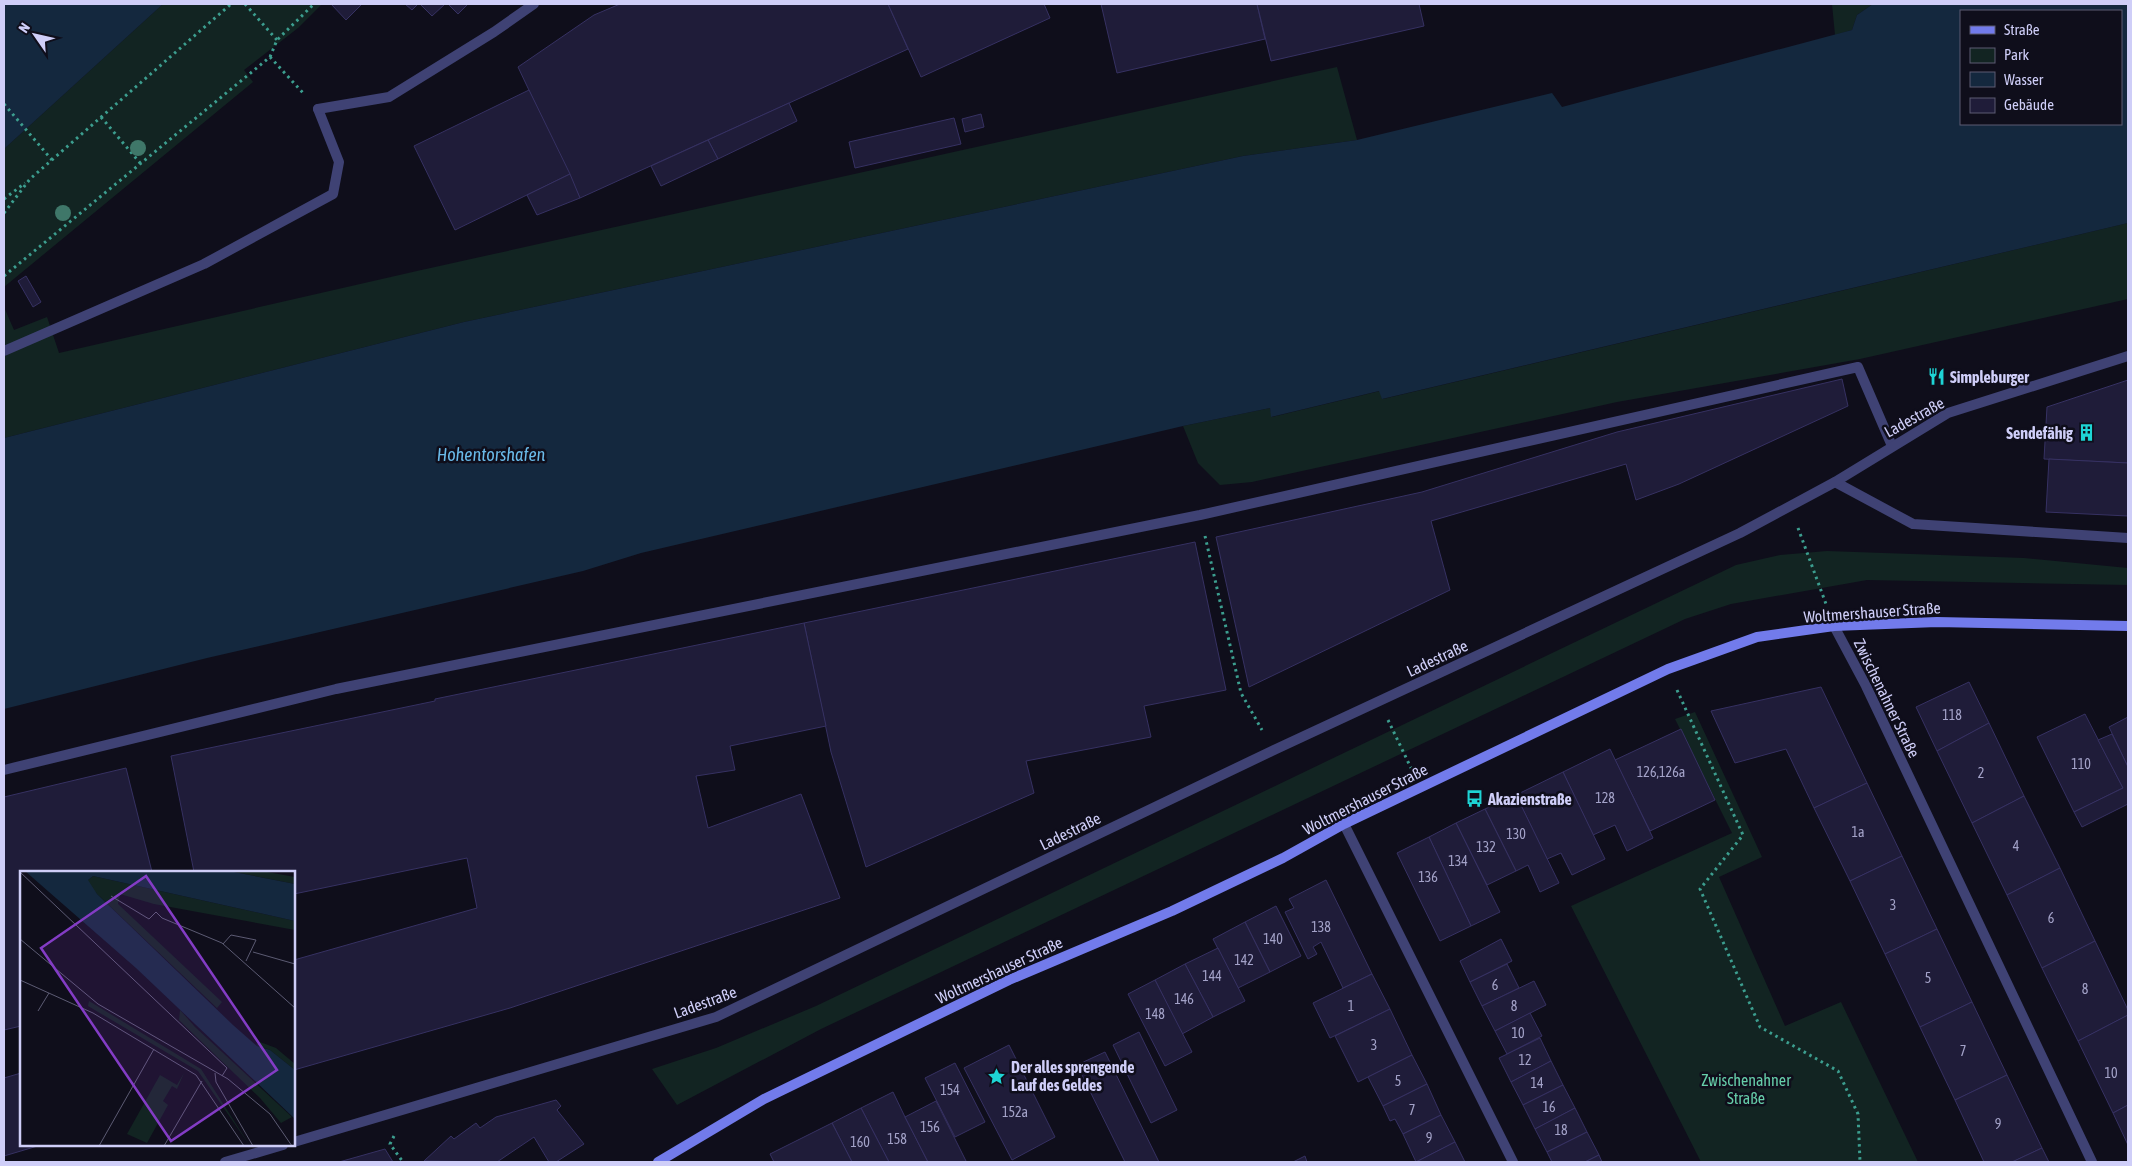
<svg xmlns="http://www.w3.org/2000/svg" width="2132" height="1166" viewBox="0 0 2132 1166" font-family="'Asap Condensed',sans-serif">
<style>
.green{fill:#122422}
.water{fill:#14283e;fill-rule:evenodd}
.building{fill:#1f1c39;stroke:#363162}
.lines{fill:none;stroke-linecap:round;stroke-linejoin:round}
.path{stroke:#3c9e8f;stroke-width:3;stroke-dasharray:2.5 4;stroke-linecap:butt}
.lane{stroke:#3f4274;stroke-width:10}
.street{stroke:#3f4274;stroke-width:10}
.secondary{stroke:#727beb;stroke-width:10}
.tree{fill:#3f7769}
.labels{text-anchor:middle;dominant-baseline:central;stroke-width:5;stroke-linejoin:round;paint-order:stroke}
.number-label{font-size:14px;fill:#a3a2c8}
.poi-label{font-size:16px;font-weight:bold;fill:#cfcef8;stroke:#0f0e1b;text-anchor:start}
.street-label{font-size:16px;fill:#cfcef8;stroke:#0f0e1b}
.park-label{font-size:16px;fill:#66cda9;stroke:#0f0e1b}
.water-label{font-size:18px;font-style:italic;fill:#6abbea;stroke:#0f0e1b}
.inset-road{fill:none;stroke:#5c5b73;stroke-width:1}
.view{fill:#833cc5;fill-opacity:0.15;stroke:#833cc5;stroke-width:2.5}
.inset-edge{fill:none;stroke:#cfcef8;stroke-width:2.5}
</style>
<rect width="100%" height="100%" fill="#0f0e1b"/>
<!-- green -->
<g class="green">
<polygon points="163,4 322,4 298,28 244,70 253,82 4,287 4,149"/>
<polygon points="1832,4 1873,4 1857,15 1852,30 1835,35"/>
<polygon points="1337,67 1357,140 1243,156 464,322 4,438 4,307 14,330 47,317 59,353 417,271"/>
<polygon points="2128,223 2128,299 1860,359 1617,402 1252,482 1220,485 1198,463 1183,426 1270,408 1272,417 1380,391 1383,399"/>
<polygon points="1827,551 2024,558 2128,568 2128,585 1867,580 1731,604 1685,619 821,1029 677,1105 652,1069 716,1048 816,1006 1736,565 1780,555"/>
<polygon points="1695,712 1762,857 1719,877 1785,1026 1841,1002 1918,1162 1701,1162 1571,906 1732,833 1675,719"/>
</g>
<!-- water -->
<g class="water">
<polygon points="4,4 163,4 4,149"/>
<path d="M1873,4h255v219l-746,176 -3,-8 -108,26 -1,-9 -87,18 -542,127 -58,18 -376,87 -203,51v-271l460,-116 779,-166 114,-16 195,-47 10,14 290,-77 5,-15zM1961,11h160v113h-160z"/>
</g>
<!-- building -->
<g class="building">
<polygon points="331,4 362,4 346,20"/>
<polygon points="405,4 418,4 412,10"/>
<polygon points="420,4 445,4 432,16"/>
<polygon points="448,4 468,4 458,14"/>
<polygon points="620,4 888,4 908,49 580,198 518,67 594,15"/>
<polygon points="888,4 1044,4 1050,18 921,77"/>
<polygon points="1101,4 1257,4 1265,39 1117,73"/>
<polygon points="1257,4 1419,4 1424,26 1271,61"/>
<polygon points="529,90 570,174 455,230 414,146"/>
<polygon points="789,103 797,121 718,159 708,140"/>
<polygon points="981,114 984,127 965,132 962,119"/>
<polygon points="954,118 961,144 855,168 849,142"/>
<polygon points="708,140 718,159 661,186 651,166"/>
<polygon points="570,174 580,198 537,215 527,195"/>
<polygon points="26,276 41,302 33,307 18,281"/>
<polygon points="1842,379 1848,406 1679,484 1636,500 1626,464 1431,521 1450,590 1249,687 1216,537 1422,492 1617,432"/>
<polygon points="2128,380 2128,463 2044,459 2047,407"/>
<polygon points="2049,459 2128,463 2128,516 2046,512"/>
<polygon points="1195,542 1226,690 1144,706 1151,737 1026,761 1034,793 866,867 831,752 804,623"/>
<polygon points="804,623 826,726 730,746 735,770 696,776 708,828 801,794 840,898 510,1008 294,1070 294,960 477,908 467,858 294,894 294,872 194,872 171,756 435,701 435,699"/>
<polygon points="1969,682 1989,723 1937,751 1916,707"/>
<polygon points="1821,687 1867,783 1814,808 1786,749 1735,763 1711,711"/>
<polygon points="2085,714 2123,788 2074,812 2037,737"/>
<polygon points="2128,717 2128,767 2109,727"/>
<polygon points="1989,723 2024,796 1972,823 1937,751"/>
<polygon points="1681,729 1715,800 1650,831 1615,760"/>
<polygon points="2112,734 2128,767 2128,804 2082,827 2074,812 2123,788 2098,740"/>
<polygon points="1610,749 1653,838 1627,851 1615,825 1593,835 1563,772"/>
<polygon points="126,768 152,872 21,872 21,1026 4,1030 4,797"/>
<polygon points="1563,772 1605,859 1572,875 1561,853 1547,859 1516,795"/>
<polygon points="1867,783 1902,856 1850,881 1814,808"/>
<polygon points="1516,795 1559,883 1540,892 1528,865 1516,871 1485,809"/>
<polygon points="2024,796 2060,868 2007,895 1972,823"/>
<polygon points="1485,809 1516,871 1487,885 1456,823"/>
<polygon points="1456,823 1500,912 1471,926 1429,837"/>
<polygon points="1429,837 1471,926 1440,941 1397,853"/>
<polygon points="1902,856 1937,929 1885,954 1850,881"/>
<polygon points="2060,868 2095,941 2042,968 2007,895"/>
<polygon points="1326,880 1372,974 1343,988 1321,942 1313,947 1317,954 1308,959 1285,912 1294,908 1289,899"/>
<polygon points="1276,906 1301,956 1270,972 1245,922"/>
<polygon points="1245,922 1270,972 1238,988 1213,939"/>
<polygon points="1937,929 1972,1002 1920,1027 1885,954"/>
<polygon points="1501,939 1512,961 1470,982 1460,961"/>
<polygon points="2095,941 2128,1010 2128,1015 2078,1041 2042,968"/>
<polygon points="1218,948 1245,1001 1213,1017 1185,964"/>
<polygon points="1185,964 1213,1017 1182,1034 1155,980"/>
<polygon points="1507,964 1519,988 1482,1006 1470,982"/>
<polygon points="1372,974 1390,1009 1330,1038 1313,1003"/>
<polygon points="1155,980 1192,1052 1165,1066 1128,994"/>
<polygon points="1534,981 1546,1005 1495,1031 1482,1006"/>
<polygon points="1972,1002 2007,1075 1955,1100 1920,1027"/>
<polygon points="1390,1009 1412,1055 1358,1082 1335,1036"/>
<polygon points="1530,1013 1542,1036 1507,1054 1495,1031"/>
<polygon points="2128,1015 2128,1105 2113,1113 2078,1041"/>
<polygon points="1139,1032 1177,1110 1151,1123 1113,1045"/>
<polygon points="1540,1038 1551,1061 1511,1082 1499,1058"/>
<polygon points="1009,1045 1055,1137 1012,1160 964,1068"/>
<polygon points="1105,1052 1159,1162 1125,1162 1077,1065"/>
<polygon points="1412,1055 1427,1084 1383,1106 1368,1077"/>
<polygon points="1551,1061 1563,1085 1523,1105 1511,1082"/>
<polygon points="955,1063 985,1122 955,1137 925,1078"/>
<polygon points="21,1073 21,1145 41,1145 4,1156 4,1078"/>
<polygon points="2007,1075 2042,1148 2012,1162 1984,1162 1955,1100"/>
<polygon points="1427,1084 1441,1115 1403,1134 1395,1119 1390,1121 1383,1106"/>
<polygon points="1563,1085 1575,1108 1535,1129 1523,1105"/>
<polygon points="893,1092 905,1117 928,1162 889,1162 861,1108"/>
<polygon points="556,1100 561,1106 557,1110 584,1144 556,1162 549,1162 534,1137 497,1162 424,1161 451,1136 454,1139 476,1123 480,1128 496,1117"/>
<polygon points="936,1101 966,1161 964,1162 928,1162 905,1117"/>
<polygon points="2128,1105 2128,1145 2113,1113"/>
<polygon points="861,1108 889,1162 852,1162 832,1123"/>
<polygon points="1575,1108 1587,1132 1547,1152 1535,1129"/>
<polygon points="1441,1115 1455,1142 1416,1162 1403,1134"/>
<polygon points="832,1123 852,1162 774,1162 770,1154"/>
<polygon points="1587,1132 1599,1155 1585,1162 1552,1162 1547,1152"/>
<polygon points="1455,1142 1465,1162 1416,1162"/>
<polygon points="2042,1148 2049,1162 2012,1162"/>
<polygon points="385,1149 393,1162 339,1162"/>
<polygon points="1599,1155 1602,1162 1585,1162"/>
<polygon points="1305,1156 1307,1162 1293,1162"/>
</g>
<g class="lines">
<!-- path -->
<g class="path">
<polyline points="245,4 277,40"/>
<polyline points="270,57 277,40 314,4"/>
<polyline points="4,104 52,160"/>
<polyline points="101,117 141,164"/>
<polyline points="4,199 25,183"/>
<polyline points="4,213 30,179 231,4"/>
<polyline points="4,276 270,57 304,94"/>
<polyline points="1798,528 1826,604"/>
<polyline points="1205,536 1241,693 1262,730"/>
<polyline points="1677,690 1743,835 1700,889 1760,1027 1838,1071 1858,1114 1860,1162"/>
<polyline points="1388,720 1411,768"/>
<polyline points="394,1136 390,1144 403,1162"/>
</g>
<!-- lane -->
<g class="lane">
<polyline points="4,351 204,264 333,194 339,162 318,109"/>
<polyline points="4,770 336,689 1200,515 1858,367 1892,446"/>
</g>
<!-- street -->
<g class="street">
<polyline points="318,109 389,97 494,32 534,4"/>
<polyline points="1835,482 1913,524 2128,538"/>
<polyline points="1834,626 1866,686 2092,1162"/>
<polyline points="1344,824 1513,1162"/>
<polyline points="294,1142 716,1017 1274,750 1740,533 1835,482 1948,413 2128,356"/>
<polyline points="225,1162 283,1145"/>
</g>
<!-- secondary -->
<polyline class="secondary" points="658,1162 764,1099 1009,980 1172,911 1283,858 1344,824 1668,669 1757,637 1834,626 1937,622 2128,626"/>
</g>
<!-- trees -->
<g class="tree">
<circle cx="138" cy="148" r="8"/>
<circle cx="63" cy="213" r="8"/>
</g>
<!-- icons -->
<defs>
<symbol id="restaurant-bare" viewBox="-9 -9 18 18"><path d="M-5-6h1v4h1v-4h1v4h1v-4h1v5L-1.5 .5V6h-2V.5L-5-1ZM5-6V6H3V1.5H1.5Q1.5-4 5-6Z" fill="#1ed4d5" stroke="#0f0e1b" stroke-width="2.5" paint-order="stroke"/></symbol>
<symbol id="building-bare" viewBox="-9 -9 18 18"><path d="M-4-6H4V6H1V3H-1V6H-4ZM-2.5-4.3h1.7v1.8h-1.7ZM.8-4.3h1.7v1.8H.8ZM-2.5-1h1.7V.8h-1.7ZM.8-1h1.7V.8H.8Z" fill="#1ed4d5" stroke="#0f0e1b" stroke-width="2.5" paint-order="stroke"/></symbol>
<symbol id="bus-bare" viewBox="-9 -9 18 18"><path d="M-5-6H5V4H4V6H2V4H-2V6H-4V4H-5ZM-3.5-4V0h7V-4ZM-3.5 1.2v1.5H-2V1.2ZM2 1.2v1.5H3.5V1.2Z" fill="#1ed4d5" stroke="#0f0e1b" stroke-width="2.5" paint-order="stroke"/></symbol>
<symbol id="sight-bare" viewBox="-9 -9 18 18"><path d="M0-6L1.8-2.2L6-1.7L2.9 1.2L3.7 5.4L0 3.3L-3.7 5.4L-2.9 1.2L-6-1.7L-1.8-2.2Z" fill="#1ed4d5" stroke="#0f0e1b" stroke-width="2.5" paint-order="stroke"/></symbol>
</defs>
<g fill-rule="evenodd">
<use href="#restaurant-bare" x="1924" y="364" width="25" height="25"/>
<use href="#building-bare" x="2074" y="420" width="25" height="25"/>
<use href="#bus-bare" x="1462" y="786" width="25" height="25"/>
<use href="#sight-bare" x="984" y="1064" width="25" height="25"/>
</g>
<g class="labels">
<!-- number labels -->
<g class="number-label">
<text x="1952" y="715">118</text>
<text x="2081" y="764">110</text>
<text x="1661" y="772">126,126a</text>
<text x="1981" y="773">2</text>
<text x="1605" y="798">128</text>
<text x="1858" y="832">1a</text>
<text x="1516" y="834">130</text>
<text x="2016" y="846">4</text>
<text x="1486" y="847">132</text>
<text x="1458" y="861">134</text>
<text x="1428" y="877">136</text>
<text x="1893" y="905">3</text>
<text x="2051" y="918">6</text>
<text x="1321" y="927">138</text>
<text x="1273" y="939">140</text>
<text x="1244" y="960">142</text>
<text x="1212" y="976">144</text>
<text x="1928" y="978">5</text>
<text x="1495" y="985">6</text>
<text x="2085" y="989">8</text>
<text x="1184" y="999">146</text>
<text x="1351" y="1006">1</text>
<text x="1514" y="1006">8</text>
<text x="1155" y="1014">148</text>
<text x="1518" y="1033">10</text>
<text x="1374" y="1045">3</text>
<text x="1963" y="1051">7</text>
<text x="1525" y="1060">12</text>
<text x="2111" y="1073">10</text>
<text x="1398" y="1081">5</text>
<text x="1537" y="1083">14</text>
<text x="950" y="1090">154</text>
<text x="1549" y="1107">16</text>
<text x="1412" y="1110">7</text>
<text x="1015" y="1112">152a</text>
<text x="1998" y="1124">9</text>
<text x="930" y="1127">156</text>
<text x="1561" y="1130">18</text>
<text x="1429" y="1138">9</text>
<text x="897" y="1139">158</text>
<text x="860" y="1142">160</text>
</g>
<!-- poi labels -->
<g class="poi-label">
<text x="1950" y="377">Simpleburger</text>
<text x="2073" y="433" text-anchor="end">Sendefähig</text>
<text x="1488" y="799">Akazienstraße</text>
<text x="1011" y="1067">Der alles sprengende<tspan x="1011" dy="18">Lauf des Geldes</tspan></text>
</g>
<!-- street labels -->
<g class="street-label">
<text transform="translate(1914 417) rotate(-29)">Ladestraße</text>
<text transform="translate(1872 612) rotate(-4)">Woltmershauser Straße</text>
<text transform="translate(1437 658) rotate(-25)">Ladestraße</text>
<text transform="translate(1887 698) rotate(64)">Zwischenahner Straße</text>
<text transform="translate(1365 799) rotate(-27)">Woltmershauser Straße</text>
<text transform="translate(1070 831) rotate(-26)">Ladestraße</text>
<text transform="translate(999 970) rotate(-25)">Woltmershauser Straße</text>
<text transform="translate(705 1002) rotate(-20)">Ladestraße</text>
</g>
<!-- park labels -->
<g class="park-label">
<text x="1746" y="1080">Zwischenahner<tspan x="1746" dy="18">Straße</tspan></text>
</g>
<!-- water labels -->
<g class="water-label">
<text x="491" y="454">Hohentorshafen</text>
</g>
</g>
<!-- overview -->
<g transform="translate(20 871)">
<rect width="275" height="275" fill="#0f0e1b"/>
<path d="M209,0h33l33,6v7zM73,5l202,45v9l-141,-26 -34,-10 -2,10 104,98 -5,6 -120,-114 -9,-10v-4zM69,130l112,68 49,77 -52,-75 -110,-65zM160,139l15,17 97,90 -11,6 -21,-25 -81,-78zM240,171l16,6 19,16v6l-25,-20 -14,-5zM164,202l-7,16 -5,-3 -9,15 5,4 -21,38 -20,-9 33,-59 17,10z" fill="#122422"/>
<path d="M5,0h204l66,13v37l-202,-45 -5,4 9,14 136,131 24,21 13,4 25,20v49l-159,-151z" fill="#14283e"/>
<path class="inset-road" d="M0,1l207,196 -5,8M91,25l38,23 7,-7 6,6 60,25 73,65M0,68l78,65 130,75 42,35 22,32M203,73l8,-9 25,5 -10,21M233,81l42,12M0,109l73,33 103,62 48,71M18,140l11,-18M195,202l1,9 37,64M79,275l55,-97M144,275l38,-65"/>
<path class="view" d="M126,5l131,194 -106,71 -130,-193z"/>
<rect width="275" height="275" class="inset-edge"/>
</g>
<!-- border -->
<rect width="2132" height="1166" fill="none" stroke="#cfcef8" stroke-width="10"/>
<!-- legend -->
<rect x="1960" y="10" width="162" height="115" fill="#0f0e1b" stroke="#5c5b73"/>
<rect x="1970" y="26" width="25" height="8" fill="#727beb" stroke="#5c5b73"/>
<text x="2004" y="35" font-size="15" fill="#cfcef8">Straße</text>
<rect x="1970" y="48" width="25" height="15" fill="#122422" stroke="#5c5b73"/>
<text x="2004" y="60" font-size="15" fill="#cfcef8">Park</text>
<rect x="1970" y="72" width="25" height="15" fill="#14283e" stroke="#5c5b73"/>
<text x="2004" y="85" font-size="15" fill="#cfcef8">Wasser</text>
<rect x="1970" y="98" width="25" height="15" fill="#1f1c39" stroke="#5c5b73"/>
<text x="2004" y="110" font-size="15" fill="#cfcef8">Gebäude</text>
<!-- north arrow -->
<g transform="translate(35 35) rotate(304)" stroke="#0f0e1b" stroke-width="4" paint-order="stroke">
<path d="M0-4L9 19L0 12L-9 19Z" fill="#cfcef8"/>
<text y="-8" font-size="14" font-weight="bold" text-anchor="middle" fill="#cfcef8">N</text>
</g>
</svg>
